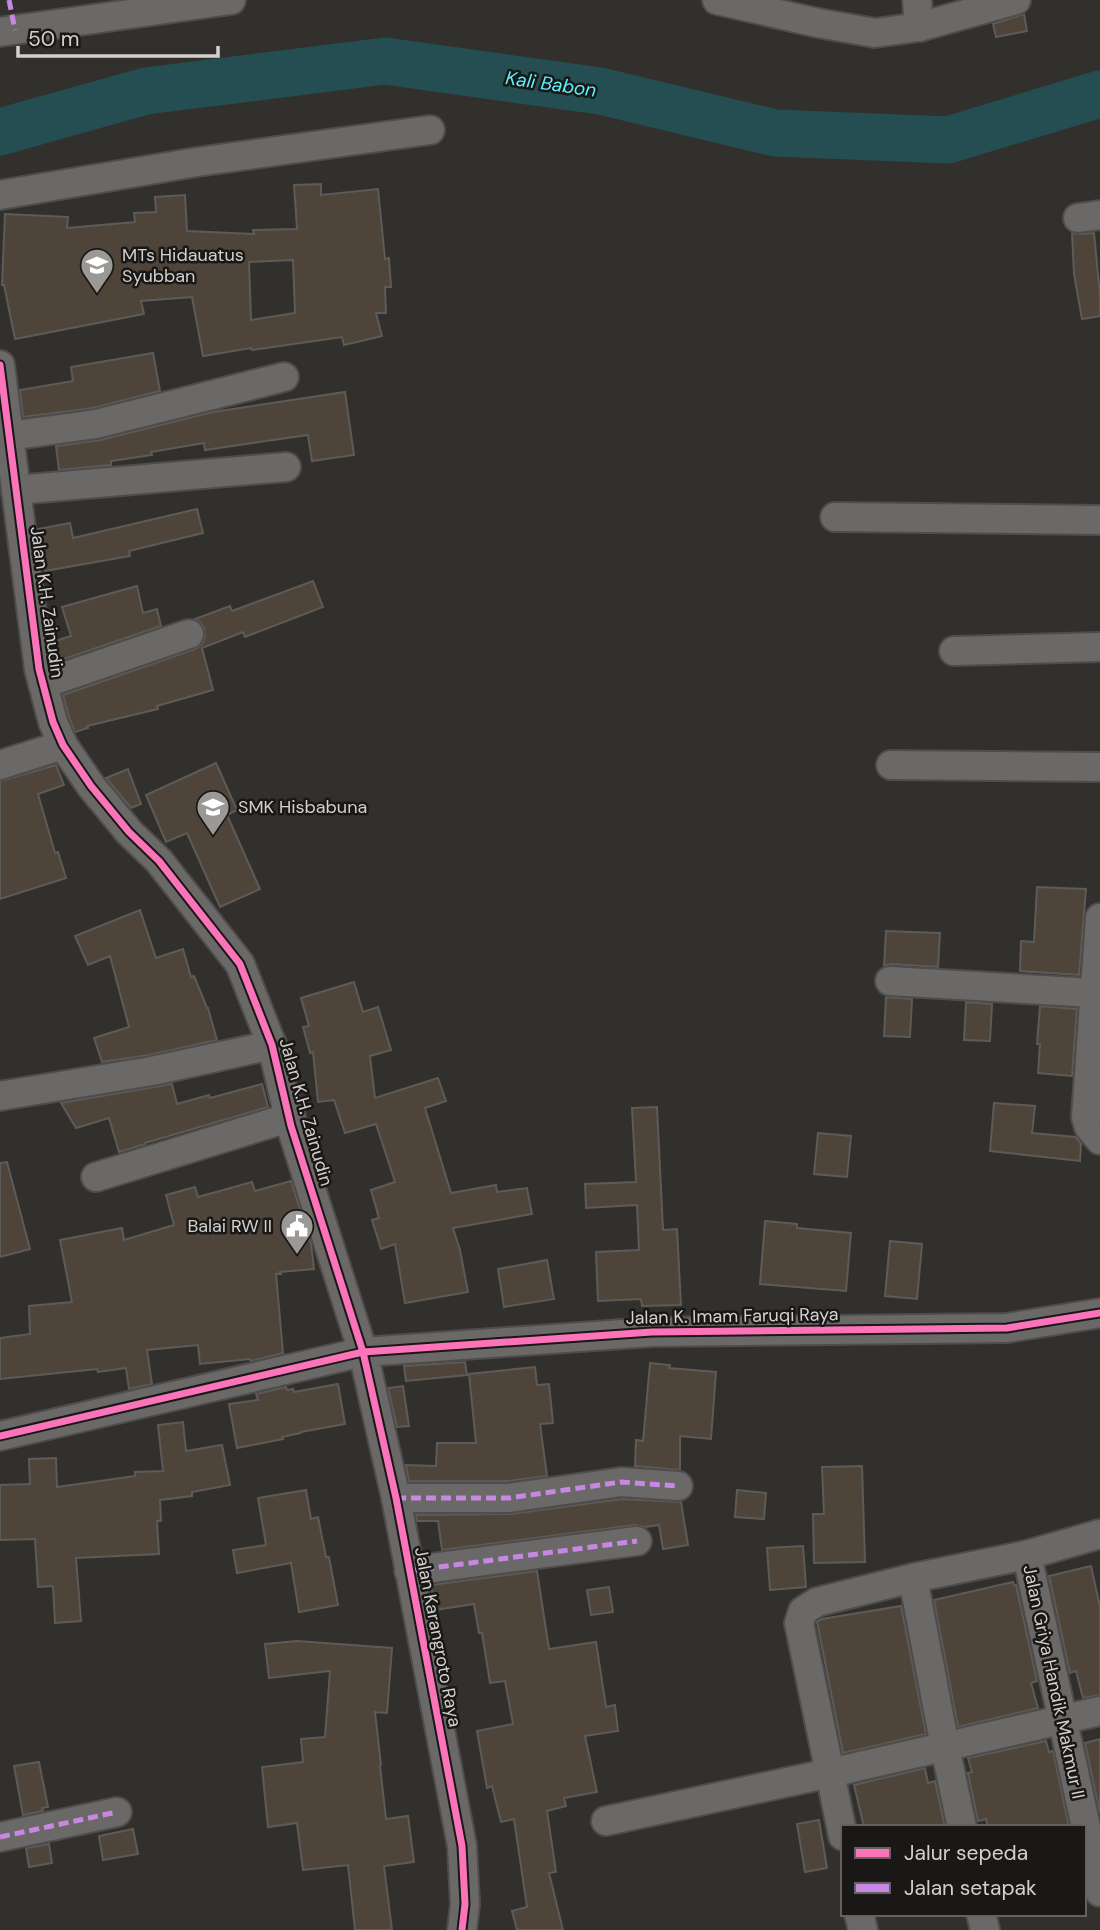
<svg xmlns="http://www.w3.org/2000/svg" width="1100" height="1930" viewBox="0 0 1100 1930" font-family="'DM Sans',sans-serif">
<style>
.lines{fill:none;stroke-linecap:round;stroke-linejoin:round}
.river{stroke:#244e52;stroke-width:47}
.building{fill:#4f443a;stroke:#5d5b59;stroke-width:2;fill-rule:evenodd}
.minor-casing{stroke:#4e4d4b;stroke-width:32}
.minor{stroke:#6a6968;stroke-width:28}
.quiet{stroke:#c787e3;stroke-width:5;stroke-dasharray:10 5;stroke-linecap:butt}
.cycleway-casing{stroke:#191816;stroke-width:11}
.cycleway{stroke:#fb73b8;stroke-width:7}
.labels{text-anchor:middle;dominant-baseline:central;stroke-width:5;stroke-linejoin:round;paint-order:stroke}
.poi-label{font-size:18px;fill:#d3d1ce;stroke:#191816;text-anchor:start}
.street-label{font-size:18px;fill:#d3d1ce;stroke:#191816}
.water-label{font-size:19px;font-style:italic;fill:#5bf0fe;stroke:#191816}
</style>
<rect width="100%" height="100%" fill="#32302d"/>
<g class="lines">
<!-- river -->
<polyline class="river" points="0,132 146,91 385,61 600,91 775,133 948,140 1100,94"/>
</g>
<!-- building -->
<g class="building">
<polygon points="1024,14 1027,31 996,37 993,24"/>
<path d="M321,184v11l57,-6 7,70 4,-1 2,29h-6l1,26h-10l6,23 -38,9 -2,-8 -90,13 -1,-2 -48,8 -11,-59 -51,4 3,13 -129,25 -11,-54h-2l3,-71 63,3 -1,11 68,-6 -1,-9 22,-1 -1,-15 30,-2 2,36 67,3 -1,-4 44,-1 -3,-44zM293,260l2,53 -44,7 -2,-58z"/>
<polygon points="1072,233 1080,234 1094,233 1100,295 1100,316 1082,319 1074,274"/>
<polygon points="153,353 160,391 93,408 23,417 20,390 73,381 71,367"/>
<polygon points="345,392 354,455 312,461 308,435 205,450 204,443 151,452 152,455 111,461 111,465 59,470 56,446 100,440 213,412"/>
<polygon points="197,509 203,533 129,551 130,556 45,571 38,529 70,523 73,538"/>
<polygon points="313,581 323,607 245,637 243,632 202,648 213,690 157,706 158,709 87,726 88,728 75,732 69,717 63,695 195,649 202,644 205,637 204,628 200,622 195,619 230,606 232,611"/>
<polygon points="137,586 143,613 157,609 161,626 55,662 52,642 71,636 62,607"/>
<polygon points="216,763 237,810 227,815 260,889 220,907 187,833 166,842 146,795"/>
<polygon points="56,765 64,785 38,794 55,853 58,852 66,878 0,899 0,781"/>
<polygon points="128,769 141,804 131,808 106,778"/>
<polygon points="1037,887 1086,889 1079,975 1020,971 1021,941 1034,942"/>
<polygon points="140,910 156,958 183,949 191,977 194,976 207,1008 208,1008 217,1040 149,1055 102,1062 94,1038 129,1027 110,956 88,965 75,936"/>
<polygon points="886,931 940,933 938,967 891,964 884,966"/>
<polygon points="354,982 363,1012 378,1007 391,1050 370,1056 375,1098 438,1078 446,1101 425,1108 451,1193 496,1185 497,1192 527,1188 532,1214 453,1228 460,1250 468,1292 405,1303 395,1244 381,1249 372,1220 379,1218 371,1190 395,1182 376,1124 345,1133 334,1100 318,1102 313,1052 310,1053 303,1027 309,1026 301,998"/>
<polygon points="886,997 912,999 910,1037 884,1036"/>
<polygon points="966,1002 992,1004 990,1041 964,1040"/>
<polygon points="1040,1006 1077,1009 1072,1076 1038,1073 1040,1044 1037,1044"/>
<polygon points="172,1084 177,1104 209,1095 210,1098 262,1084 268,1107 145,1143 145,1144 119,1152 109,1118 76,1128 61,1103"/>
<polygon points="994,1103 1035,1106 1032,1133 1076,1137 1081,1144 1080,1161 990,1151"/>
<polygon points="657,1107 663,1230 677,1229 681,1305 642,1306 641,1299 598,1301 596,1252 639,1250 637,1205 586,1208 585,1184 636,1182 632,1108"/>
<polygon points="818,1133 851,1136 847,1177 814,1174"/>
<polygon points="7,1162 30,1249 0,1257 0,1163"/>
<polygon points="291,1181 311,1244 314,1269 280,1272 281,1274 276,1274 283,1353 251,1361 250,1359 200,1364 198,1345 147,1350 152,1384 129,1389 126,1368 98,1372 97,1369 0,1379 0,1338 30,1334 29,1306 72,1302 60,1240 122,1228 124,1240 174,1225 166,1195 195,1187 198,1197 252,1182 255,1191"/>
<polygon points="765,1221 797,1224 797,1228 851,1233 846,1291 760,1284"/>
<polygon points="890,1241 922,1244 917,1299 885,1296"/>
<polygon points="547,1260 554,1299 504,1307 498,1269"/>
<polygon points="465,1362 467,1375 406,1381 404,1366"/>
<polygon points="650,1363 670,1365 669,1368 716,1372 711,1439 680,1436 680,1470 635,1466 636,1440 643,1441"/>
<polygon points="535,1367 537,1385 549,1384 553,1423 540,1424 547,1476 508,1481 409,1481 406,1465 436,1466 437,1443 476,1443 469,1374"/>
<polygon points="338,1384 345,1424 301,1432 301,1433 282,1437 283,1439 237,1448 229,1404 258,1400 256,1394 286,1387 287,1390 293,1389 294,1392"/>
<polygon points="403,1386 409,1426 397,1427 388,1388"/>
<polygon points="183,1422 186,1451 222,1445 230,1485 192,1492 192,1496 160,1500 161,1521 157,1521 159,1554 76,1558 81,1621 55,1623 53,1586 38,1587 35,1539 0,1540 0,1485 30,1484 29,1459 56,1458 57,1487 135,1476 135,1472 163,1471 158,1425"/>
<polygon points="862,1466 865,1562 814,1563 813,1514 824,1514 822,1467"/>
<polygon points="306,1490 311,1519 318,1517 326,1557 329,1557 338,1605 299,1612 291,1563 237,1573 233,1550 266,1545 258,1498"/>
<polygon points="737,1490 766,1493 764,1519 735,1517"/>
<polygon points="622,1499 681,1502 688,1545 663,1549 659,1525 645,1527 635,1525 442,1550 438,1521 417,1521 416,1515 511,1514"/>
<polygon points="803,1546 806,1587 770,1590 767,1548"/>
<polygon points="1091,1566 1100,1607 1100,1695 1083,1698 1076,1671 1070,1673 1049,1576"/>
<polygon points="537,1571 549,1649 596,1642 606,1707 615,1705 618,1731 585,1736 597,1792 564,1798 566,1806 547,1811 556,1872 549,1873 563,1930 517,1930 512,1911 527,1907 514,1819 501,1822 492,1786 487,1788 477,1731 513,1724 505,1681 490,1683 482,1633 479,1633 474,1604 435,1610 431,1585"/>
<polygon points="1013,1582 1014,1585 1016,1585 1037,1681 1031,1683 1038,1708 958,1727 934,1600"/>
<polygon points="609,1587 613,1612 591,1615 587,1590"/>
<polygon points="901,1606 926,1734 843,1753 817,1622 822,1619"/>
<polygon points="297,1641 392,1648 387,1713 375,1712 381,1765 380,1766 386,1819 408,1816 414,1862 384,1866 392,1930 355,1930 348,1865 303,1870 297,1823 268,1827 262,1767 303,1762 301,1739 325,1737 330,1671 269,1678 265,1644"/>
<polygon points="1100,1739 1100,1813 1085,1743"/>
<polygon points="1046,1741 1049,1752 1053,1751 1069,1827 988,1827 986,1819 978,1821 968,1773 972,1772 968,1758"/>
<polygon points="39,1762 48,1807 42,1808 43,1811 23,1815 14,1766"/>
<polygon points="925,1768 928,1783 935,1781 945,1827 864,1827 854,1785"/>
<polygon points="819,1820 827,1868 805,1872 797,1824"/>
<polygon points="133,1829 138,1854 103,1860 99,1836"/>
<polygon points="49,1844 52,1863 29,1867 26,1848"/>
</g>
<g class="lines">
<defs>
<g id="minor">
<polyline points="717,0 818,23 875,33 919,27 1016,0"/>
<polyline points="917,0 919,27"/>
<polyline points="0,32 231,0"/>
<polyline points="0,195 197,162 430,130"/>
<polyline points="1078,218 1100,215"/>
<polyline points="0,365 39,669 53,722 63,745 91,786 129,832 159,861 240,964 272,1045 291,1126 363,1352 396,1498 462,1846 465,1904 462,1930"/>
<polyline points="9,436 96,424 284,377"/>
<polyline points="16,490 286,467"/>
<polyline points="835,517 1100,520"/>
<polyline points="954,651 1100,647"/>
<polyline points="43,684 189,634"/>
<polyline points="0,765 63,745"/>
<polyline points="891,765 1100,767"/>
<polyline points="1100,918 1086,1117 1089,1127 1100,1140"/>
<polyline points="890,981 1094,993"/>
<polyline points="0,1096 152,1071 272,1045"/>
<polyline points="96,1177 291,1117"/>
<polyline points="0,1436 363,1352 652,1332 1007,1328 1100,1313"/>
<polyline points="396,1498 509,1498 621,1482 678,1486"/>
<polyline points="1027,1555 1100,1892"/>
<polyline points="409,1571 637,1541"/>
<polyline points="913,1578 945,1747 962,1827"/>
<polyline points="606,1821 830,1773 1100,1711"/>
<polyline points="843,1836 799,1623 803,1611 817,1602 913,1578 1027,1555 1100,1534"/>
<polyline points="0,1837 117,1812"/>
<polyline points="859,1914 863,1930"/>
<polyline points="981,1914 985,1930"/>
</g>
</defs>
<!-- minor casing -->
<use href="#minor" class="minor-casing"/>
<!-- minor -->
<use href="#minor" class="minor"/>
<!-- quiet -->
<g class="quiet">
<polyline points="9,0 15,30"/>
<polyline points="396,1498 509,1498 621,1482 678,1486"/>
<polyline points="409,1571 637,1541"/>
<polyline points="0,1837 117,1812"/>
</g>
<defs>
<g id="cycleway">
<polyline points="0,365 39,669 53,722 63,745 91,786 129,832 159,861 240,964 272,1045 291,1126 363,1352 396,1498 462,1846 465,1904 462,1930"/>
<polyline points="0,1436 363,1352 652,1332 1007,1328 1100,1313"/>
</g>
</defs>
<!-- cycleway casing -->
<use href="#cycleway" class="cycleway-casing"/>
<!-- cycleway -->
<use href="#cycleway" class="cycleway"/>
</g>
<!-- icons -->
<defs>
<symbol id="school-pin" viewBox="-11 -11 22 30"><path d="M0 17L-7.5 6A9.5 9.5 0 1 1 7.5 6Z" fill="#9b9996" stroke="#191816"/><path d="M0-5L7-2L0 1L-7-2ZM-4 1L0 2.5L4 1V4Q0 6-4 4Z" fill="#fff"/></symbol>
<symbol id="civic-pin" viewBox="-11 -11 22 30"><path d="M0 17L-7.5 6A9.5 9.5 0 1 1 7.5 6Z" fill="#9b9996" stroke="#191816"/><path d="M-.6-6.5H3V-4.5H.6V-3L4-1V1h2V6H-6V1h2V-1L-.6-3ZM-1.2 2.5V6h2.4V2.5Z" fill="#fff"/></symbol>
</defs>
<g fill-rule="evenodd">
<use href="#school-pin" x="78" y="246" width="38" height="52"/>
<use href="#school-pin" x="194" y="788" width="38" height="52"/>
<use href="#civic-pin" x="278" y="1207" width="38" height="52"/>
</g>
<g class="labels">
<!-- poi labels -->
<g class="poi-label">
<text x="122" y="255">MTs Hidauatus<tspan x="122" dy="21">Syubban</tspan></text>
<text x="238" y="807">SMK Hisbabuna</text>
<text x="272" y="1226" text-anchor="end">Balai RW II</text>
</g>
<!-- street labels -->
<g class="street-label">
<text transform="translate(47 602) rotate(82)">Jalan K.H. Zainudin</text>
<text transform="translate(306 1112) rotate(74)">Jalan K.H. Zainudin</text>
<text transform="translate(732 1316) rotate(-1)">Jalan K. Imam Faruqi Raya</text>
<text transform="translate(438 1637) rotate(79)">Jalan Karangroto Raya</text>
<text transform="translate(1054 1682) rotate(78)">Jalan Griya Handik Makmur II</text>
</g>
<!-- water labels -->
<g class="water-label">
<text transform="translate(551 84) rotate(8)">Kali Babon</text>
</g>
</g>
<!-- legend -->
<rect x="841" y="1825" width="245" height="91" fill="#191816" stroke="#636260" stroke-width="2"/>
<rect x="855" y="1848" width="35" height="10" fill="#fb73b8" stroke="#636260" stroke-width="2"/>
<text x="904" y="1860" font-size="21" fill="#d3d1ce">Jalur sepeda</text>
<rect x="855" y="1883" width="35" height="10" fill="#c787e3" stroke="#636260" stroke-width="2"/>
<text x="904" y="1895" font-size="21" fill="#d3d1ce">Jalan setapak</text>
<!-- scale -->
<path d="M18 46v10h200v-10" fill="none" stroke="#d3d1ce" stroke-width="3.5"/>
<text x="28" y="46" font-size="21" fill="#d3d1ce" stroke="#191816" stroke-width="5" paint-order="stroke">50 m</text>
</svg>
